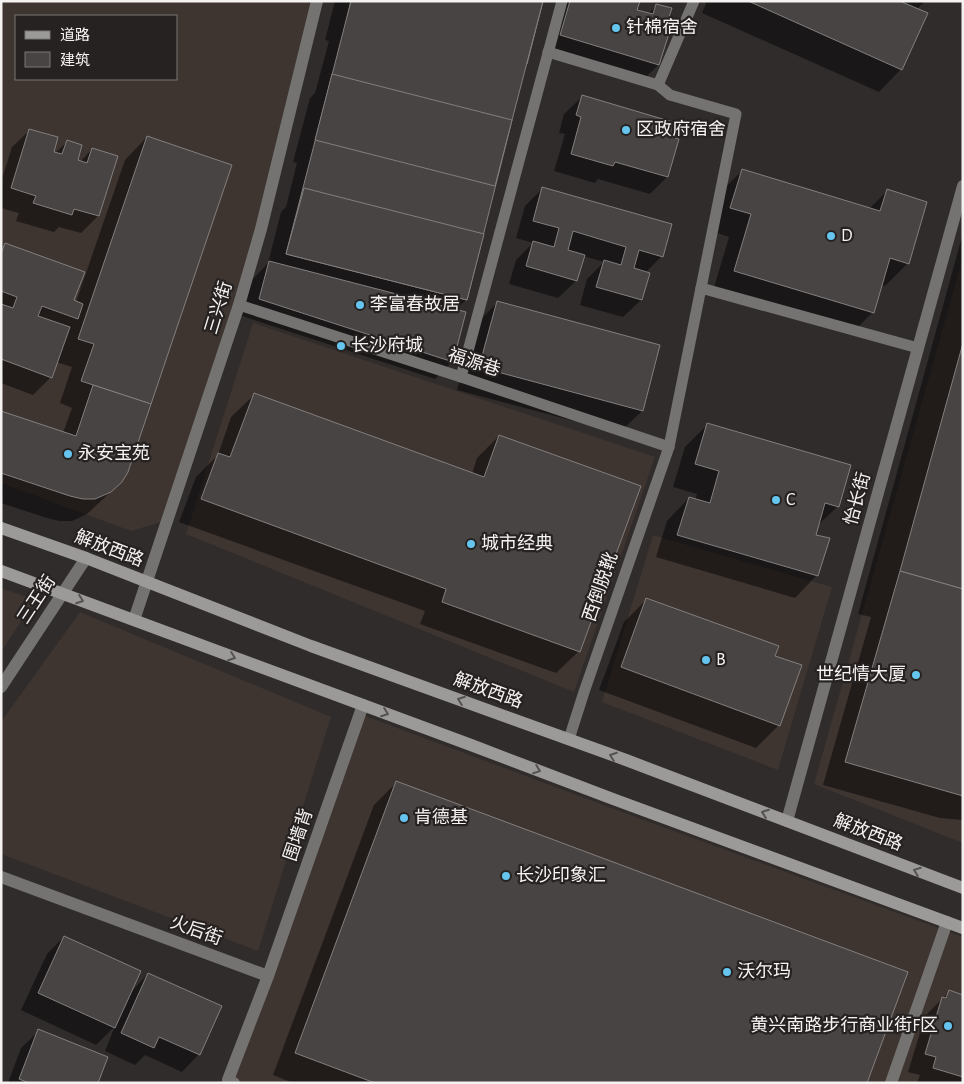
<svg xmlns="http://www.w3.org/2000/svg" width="964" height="1084" viewBox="0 0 964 1084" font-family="'Alegreya Sans','Noto Sans SC',sans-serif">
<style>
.built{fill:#3e3430;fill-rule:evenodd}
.shadow{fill:#0007}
.building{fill:#484444;stroke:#837f7f}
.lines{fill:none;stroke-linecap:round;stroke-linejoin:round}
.service{stroke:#747371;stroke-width:11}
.pedestrian{stroke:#747371;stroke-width:12}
.minor{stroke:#747371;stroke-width:12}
.secondary{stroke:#9c9a98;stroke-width:12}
.oneway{stroke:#555251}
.poi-dot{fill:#65c5ee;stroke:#262221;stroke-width:2}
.labels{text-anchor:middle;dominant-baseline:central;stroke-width:4.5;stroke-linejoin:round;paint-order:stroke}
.poi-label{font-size:18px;fill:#f5f3f2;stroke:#262221;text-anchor:start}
.street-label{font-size:18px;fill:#f5f3f2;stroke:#262221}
</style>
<rect width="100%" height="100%" fill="#302c2b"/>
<!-- built -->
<g class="built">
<path d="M1,1h316l-56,228 -93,291 -37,11 -130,-48zM16,16h160v63h-160z"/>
<polygon points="963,257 963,843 814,784"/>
<polygon points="253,323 655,457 574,692 186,534"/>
<polygon points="653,535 832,587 778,770 602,702"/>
<polygon points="1,588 35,600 1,652"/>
<polygon points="80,612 331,717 258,951 1,854 1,722"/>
<polygon points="360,714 606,806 963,937 963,1083 204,1083 228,1080"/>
</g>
<!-- shadow -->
<g class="shadow">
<polygon points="335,1 542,1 511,120 466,300 455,310 465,313 452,362 435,379 242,316 252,280 268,263 281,212 286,207 297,163 293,162 310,98 315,93 329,41 325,40"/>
<polygon points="565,1 638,1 635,10 648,14 657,5 658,65 641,82 543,52"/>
<polygon points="707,1 925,1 916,10 901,69 879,92 702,13"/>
<polygon points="582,97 671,138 667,177 650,194 598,179 595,183 554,171 565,134 559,133 564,114"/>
<polygon points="30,130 52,152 55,153 67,142 76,161 80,162 92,149 98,216 81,233 59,227 54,232 16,221 19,213 1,208 1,182 12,147"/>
<polygon points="147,137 230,165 127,472 121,482 87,514 72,521 59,521 47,518 1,503 1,412 63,433 72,408 60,403 72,367 56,362 51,377 33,395 1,383 1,249 5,245 73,301 76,302 125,160"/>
<polygon points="742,171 869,209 887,191 925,203 907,264 885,286 881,285 873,312 850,335 712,294 729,237 709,230 719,193"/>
<polygon points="543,188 662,256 645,273 649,274 641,300 623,317 580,305 587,279 604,262 583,256 576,281 558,298 509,284 516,260 533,243 516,238 525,206"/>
<polygon points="963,233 963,820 940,818 823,785 871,617 858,614"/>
<polygon points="497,303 642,411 619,433 457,390 475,325"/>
<polygon points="254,395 472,474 477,458 499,436 579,651 556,673 420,624 425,611 179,522 196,477 218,455 231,417"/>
<polygon points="708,424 838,506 816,527 814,536 817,575 795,598 656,557 667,521 689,498 695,500 697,494 673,487 685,447"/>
<polygon points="647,599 773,656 779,725 756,748 599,690 624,622"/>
<polygon points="396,783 865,1083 293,1083 273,1075 374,805"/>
<polygon points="64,937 131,992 148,974 199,1054 182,1072 145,1055 135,1065 105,1051 115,1026 96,1045 21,1010 47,954"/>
<polygon points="949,992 963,996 963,1083 917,1083 920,1075 908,1072 925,1016"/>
<polygon points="39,1031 96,1083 8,1083 21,1048"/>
</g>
<!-- building -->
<g class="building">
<polygon points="351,1 543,1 527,64 347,18"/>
<polygon points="351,1 543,1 512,120 467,300 286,254"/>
<polygon points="570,1 640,1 637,10 653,14 656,4 672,8 668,20 673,21 659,65 560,35"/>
<polygon points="748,1 903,1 902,2 928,13 902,70"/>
<polygon points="332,74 512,120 495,186 315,140"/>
<polygon points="582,95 676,123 672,137 679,139 668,177 615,162 613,166 571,154 581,117 576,115"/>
<polygon points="29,129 58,137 54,152 62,154 67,140 82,145 78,160 87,163 92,148 118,156 99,216 74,209 72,215 33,203 36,196 11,188"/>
<polygon points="147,136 232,165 151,404 81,381 94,344 78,339"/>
<polygon points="742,169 880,211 887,189 927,202 909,264 890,258 874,313 734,271 751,214 730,208"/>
<polygon points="542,187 672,224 663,257 639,250 634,268 650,273 642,300 596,287 604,260 621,265 626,247 573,231 568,250 585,255 577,281 526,266 533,241 554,247 559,228 533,221"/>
<polygon points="304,188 484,234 467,300 286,254"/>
<polygon points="5,243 85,272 74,300 83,304 78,319 42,306 38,316 70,327 52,378 1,359 1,304 13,308 17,297 1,291 1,254"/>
<polygon points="269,261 466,312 453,362 259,299"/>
<polygon points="497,301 660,345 643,411 479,367"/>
<polygon points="963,343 963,589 900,571"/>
<polygon points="93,385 151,404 128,472 122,482 111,492 95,499 83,499 70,496 1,473 1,411 76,436"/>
<polygon points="254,393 484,477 499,435 641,486 580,652 442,602 446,589 201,499 218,453 230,457"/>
<polygon points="707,423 851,465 839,507 825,503 816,535 830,538 818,576 677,535 689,497 710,503 719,471 695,464"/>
<polygon points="900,571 963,589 963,796 845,762"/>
<polygon points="646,598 779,646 775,656 802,665 780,726 621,667"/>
<polygon points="396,781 908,972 867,1083 375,1083 295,1053"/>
<polygon points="64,936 141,971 115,1028 38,993"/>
<polygon points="148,973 222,1006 200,1055 159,1037 154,1048 121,1033"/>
<polygon points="949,990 963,995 963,1077 933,1068 936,1057 925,1054 942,997 946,998"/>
<polygon points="38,1029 108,1057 98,1083 29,1083 19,1079"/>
</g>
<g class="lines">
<!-- service -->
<g class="service">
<polyline points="548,52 658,85 694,1"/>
<polyline points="701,288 918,348"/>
<polyline points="239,305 461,377 669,447"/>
<polyline points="461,377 562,1"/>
<polyline points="569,739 584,692 669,447 736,114 670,95 658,85"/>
</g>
<!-- pedestrian -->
<polyline class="pedestrian" points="891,1083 947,922"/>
<!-- minor -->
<g class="minor">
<polyline points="134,620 239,305 261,229 317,1"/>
<polyline points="1,687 86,558"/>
<polyline points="787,821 963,186"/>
<polyline points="1,877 268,976 228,1080 234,1083"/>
<polyline points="268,976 363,705"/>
</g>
<!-- secondary -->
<g class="secondary">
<polyline points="1,528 86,558 311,646 626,760 963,888"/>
<polyline points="1,571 471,745 613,799 963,928"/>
</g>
</g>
<!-- one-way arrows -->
<defs><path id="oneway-chevron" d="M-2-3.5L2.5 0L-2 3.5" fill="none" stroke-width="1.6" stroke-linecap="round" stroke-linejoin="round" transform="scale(1.25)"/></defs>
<g class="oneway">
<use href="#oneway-chevron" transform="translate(80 600) rotate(20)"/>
<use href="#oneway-chevron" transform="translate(232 657) rotate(20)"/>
<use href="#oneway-chevron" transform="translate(461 700) rotate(-160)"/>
<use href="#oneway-chevron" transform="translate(385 713) rotate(20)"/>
<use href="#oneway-chevron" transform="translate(613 756) rotate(-160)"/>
<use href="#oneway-chevron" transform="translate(537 770) rotate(21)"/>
<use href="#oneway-chevron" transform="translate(765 813) rotate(-159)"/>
<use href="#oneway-chevron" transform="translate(917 871) rotate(-159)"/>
</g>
<!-- markers -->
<g class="poi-dot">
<circle cx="616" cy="28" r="5"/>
<circle cx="626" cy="130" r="5"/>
<circle cx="831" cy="236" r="5"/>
<circle cx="360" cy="305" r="5"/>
<circle cx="341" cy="346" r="5"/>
<circle cx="68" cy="454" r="5"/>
<circle cx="776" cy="500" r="5"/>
<circle cx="471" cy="544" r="5"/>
<circle cx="706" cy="660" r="5"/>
<circle cx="916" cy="675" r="5"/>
<circle cx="404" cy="818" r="5"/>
<circle cx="506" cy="876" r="5"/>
<circle cx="727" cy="972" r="5"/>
<circle cx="948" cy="1026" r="5"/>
</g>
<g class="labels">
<!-- poi labels -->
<g class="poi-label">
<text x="626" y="28">针棉宿舍</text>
<text x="636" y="130">区政府宿舍</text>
<text x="841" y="236">D</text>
<text x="370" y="305">李富春故居</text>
<text x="351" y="346">长沙府城</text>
<text x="78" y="454">永安宝苑</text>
<text x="786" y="500">C</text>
<text x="481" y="544">城市经典</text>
<text x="716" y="660">B</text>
<text x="906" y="675" text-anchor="end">世纪情大厦</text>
<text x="414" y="818">肯德基</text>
<text x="516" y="876">长沙印象汇</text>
<text x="737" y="972">沃尔玛</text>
<text x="938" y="1026" text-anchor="end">黄兴南路步行商业街F区</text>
</g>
<!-- street labels -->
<g class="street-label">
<text transform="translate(219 308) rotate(-73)">三兴街</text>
<text transform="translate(474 363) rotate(18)">福源巷</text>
<text transform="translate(858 499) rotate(-75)">怡长街</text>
<text transform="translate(109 549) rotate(21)">解放西路</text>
<text transform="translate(601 587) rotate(-71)">西倒脱靴</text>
<text transform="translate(37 600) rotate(-57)">三王街</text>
<text transform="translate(488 691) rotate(20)">解放西路</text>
<text transform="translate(868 833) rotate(21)">解放西路</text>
<text transform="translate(299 835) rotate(-71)">围墙背</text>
<text transform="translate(196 931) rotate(20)">火后街</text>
</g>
</g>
<!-- border -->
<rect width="964" height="1084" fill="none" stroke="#f5f3f2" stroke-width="5"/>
<!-- legend -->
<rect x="15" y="15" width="162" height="65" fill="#262221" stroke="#797675"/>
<rect x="25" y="31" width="25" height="8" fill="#9c9a98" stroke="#797675"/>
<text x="60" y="40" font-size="15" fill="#f5f3f2">道路</text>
<rect x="25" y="52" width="25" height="15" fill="#484444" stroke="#797675"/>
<text x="60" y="65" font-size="15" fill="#f5f3f2">建筑</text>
</svg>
